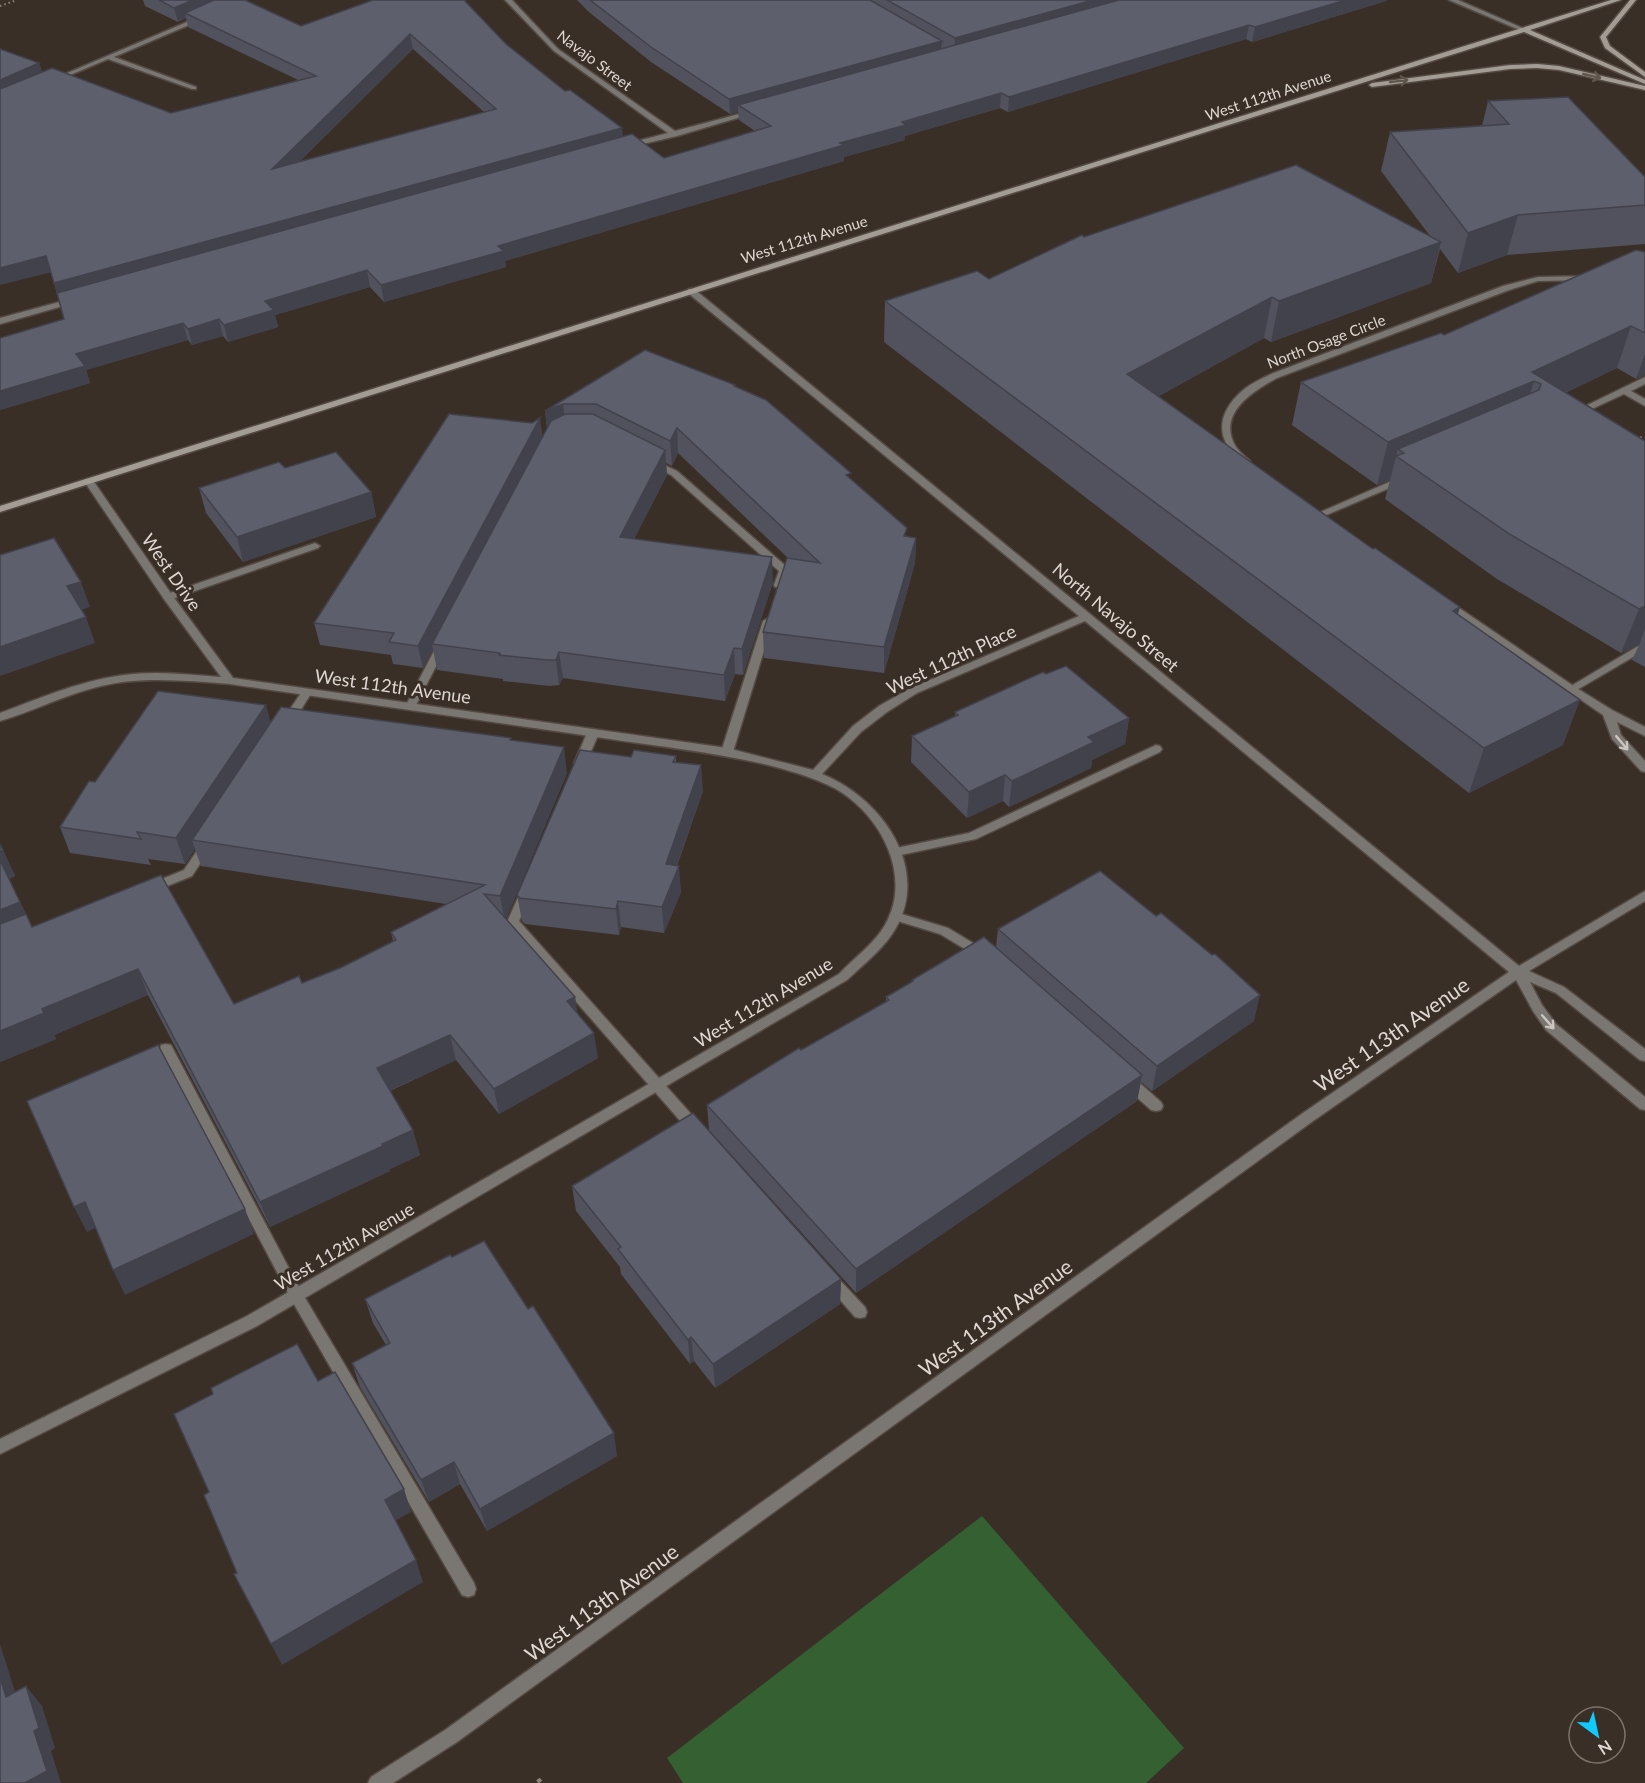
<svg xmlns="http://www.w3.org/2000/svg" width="1645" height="1783" viewBox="0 0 1645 1783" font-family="Lato,sans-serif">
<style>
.green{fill:#346032}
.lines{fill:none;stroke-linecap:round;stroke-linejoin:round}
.lane-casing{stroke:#544a43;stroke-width:3}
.street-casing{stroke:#544a43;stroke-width:3}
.secondary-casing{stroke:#544a43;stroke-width:3}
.path-far2{stroke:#8b827c;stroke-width:2;stroke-dasharray:1.5 3;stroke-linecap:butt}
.path-far1{stroke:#8b827c;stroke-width:3;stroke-dasharray:2 4;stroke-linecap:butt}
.path{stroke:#8b827c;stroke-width:4.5;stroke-dasharray:4 6;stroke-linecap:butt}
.lane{fill:#7a7671;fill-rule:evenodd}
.street{fill:#7a7671;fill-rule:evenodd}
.secondary{fill:#a39c94;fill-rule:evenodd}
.wall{fill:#51525d;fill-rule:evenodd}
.shaded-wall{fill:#42424c}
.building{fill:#5e5f6c;stroke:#42424c;stroke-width:1.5;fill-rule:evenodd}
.oneway{stroke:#5e554d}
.oneway2{stroke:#cbc4bf}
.labels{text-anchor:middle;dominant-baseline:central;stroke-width:6;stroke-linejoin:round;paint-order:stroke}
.far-street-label{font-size:15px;fill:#dfd8d3;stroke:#392f27}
.street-label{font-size:18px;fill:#dfd8d3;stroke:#392f27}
.near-street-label{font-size:21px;fill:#dfd8d3;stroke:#392f27}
</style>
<rect width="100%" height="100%" fill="#392f27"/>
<!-- green -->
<polygon class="green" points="982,1516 1184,1748 1146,1783 683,1783 667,1758"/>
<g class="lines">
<defs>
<g id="lane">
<polygon points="1645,377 1645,384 1631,391 1645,399 1645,406 1624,394 1579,415 1576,416 1571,413"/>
<polygon points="652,459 677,471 788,568 789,570 783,587 775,587 774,585 779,571 671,475 649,464 649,460"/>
<polygon points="1403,476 1406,477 1406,481 1324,516 1318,516 1316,514"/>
<polygon points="315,543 320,546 318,548 172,599 164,599 163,597 164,595"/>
<polygon points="768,618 773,621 733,752 731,755 723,755 721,752 763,621"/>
<polygon points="442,642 447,645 415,707 414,709 406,709 405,707 437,645"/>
<polygon points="1645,642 1645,650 1575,691 1567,691 1566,689"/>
<polygon points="307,689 312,692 292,724 284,724 283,721 284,718 303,690"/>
<polygon points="593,729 599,733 586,763 580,767 576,766 574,763 587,733"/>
<polygon points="1156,745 1160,746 1162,749 1160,752 976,839 896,856 890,852 896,848 969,833"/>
<polygon points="206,842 212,846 192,876 155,891 147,891 145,888 147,885 184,870 202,843"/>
<polygon points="526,889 532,893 519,921 700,1124 702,1128 700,1132 695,1133 690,1132 509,925 507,922 520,893"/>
<polygon points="895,912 948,928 988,952 990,955 988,958 980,958 940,934 891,919 889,916 891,913"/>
<polygon points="166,1044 171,1045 301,1291 474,1583 476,1589 474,1595 468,1597 462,1595 291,1299 160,1049 161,1045"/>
<polygon points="1128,1076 1133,1077 1161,1102 1163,1106 1161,1110 1156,1111 1151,1110 1123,1085 1121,1081 1123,1077"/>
<polygon points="831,1274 836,1276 865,1307 867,1312 865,1317 860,1318 855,1317 826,1284 824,1280 826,1276"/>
</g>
<g id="street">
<polygon points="505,0 512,0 558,49 675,131 754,110 758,112 677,136 626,148 626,144 668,133 554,51"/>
<polygon points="1449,0 1458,0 1527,30 1522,31"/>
<polygon points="201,16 204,18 203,19 114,57 196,87 196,89 192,89 108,59 56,81 51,80"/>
<path d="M1589,276h3v4l-54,1 -29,9 -232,88c-24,13 -61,36 -41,69 4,6 9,9 14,14l-2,2h-6c-27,-23 -26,-49 0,-72 8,-7 19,-12 29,-17l232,-88 35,-9z"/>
<path d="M688,289h6l825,677 126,-75v10l-116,70 35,16 81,62v12l-5,-1 -84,-67 -26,-11 12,23 14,19 89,73v13l-5,-1 -94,-79 -13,-19 -17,-31 -203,141 -856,621 -64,41h-25l3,-6 74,-47 858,-617 206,-141 -424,-351 -168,72 -30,19 -26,20 -39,42c57,23 108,90 75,152 -11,21 -32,37 -50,54l-590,346 -257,128v-15l247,-123 592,-342c15,-16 35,-30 46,-49 28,-49 -4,-110 -49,-136 -22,-12 -48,-19 -72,-25 -53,-12 -107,-18 -161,-26 -125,-18 -249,-36 -373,-54 -44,-3 -86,-8 -129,2 -35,8 -67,25 -101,35v-8c43,-16 87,-35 133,-39 30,-3 59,1 88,3l-57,-78 -80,-118 2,-2h6l80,116 61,83 494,70 86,22 40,-44 26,-20 30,-17 170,-73 -391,-323z"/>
<polygon points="74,298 77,298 77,302 0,324 0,318"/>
<polygon points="1446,599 1575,687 1612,710 1645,727 1645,736 1617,722 1621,735 1645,761 1645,772 1641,771 1612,739 1603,715 1442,604 1442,600"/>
</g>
<g id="secondary">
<polygon points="1611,0 1621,0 1530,30 1645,80 1645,84 1524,32 0,512 0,506"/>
<polygon points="1630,0 1636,0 1606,37 1610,46 1645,72 1645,77 1605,48 1600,37"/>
<polygon points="1537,64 1559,66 1645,86 1645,90 1559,70 1537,68 1510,69 1372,87 1369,85 1372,83 1510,65"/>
</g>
</defs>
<!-- lane casing -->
<use href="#lane" class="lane-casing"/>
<!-- street casing -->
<use href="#street" class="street-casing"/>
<!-- secondary casing -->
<use href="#secondary" class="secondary-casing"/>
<!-- path-far2 -->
<polyline class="path-far2" points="0,6 17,0"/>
<!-- path-far1 -->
<polyline class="path-far1" points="1634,436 1645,439"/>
<!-- path -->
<polyline class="path" points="538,1779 541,1783"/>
<!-- lane -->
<use href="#lane" class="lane"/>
<!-- street -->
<use href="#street" class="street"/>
<!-- secondary -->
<use href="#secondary" class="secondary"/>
</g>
<!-- wall -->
<g class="wall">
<path d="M143,0h102l56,26 72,-26 133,44 117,93 41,21 91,-27 -16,-11 -1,-8 -8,2 -79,-52 -62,-50 -12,-12h810l-1,1 -134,41 -6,-3 -238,73 -8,-4 -95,28v4l-61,17v4l-339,100 1,6 -122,35 -14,-15 -95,28 3,12 -50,15 -5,-6 -31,9 -4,-5 -102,30 4,13 -90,27v-72l64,-19 -13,-47 -12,-209 3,9 129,41 127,-33 -110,-53 -2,-9 -8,4 -33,-16zM413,49l71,63 -185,50z"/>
<polygon points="1488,101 1645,177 1645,244 1507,255 1458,273 1440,249 1431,283 1271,342 1264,338 1159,396 1458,615 1563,745 1469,793 884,342 885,301 989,279 1084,237 1430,236 1381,171 1390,132 1482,126"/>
<polygon points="1645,252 1645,375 1636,379 1617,368 1565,393 1645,441 1645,667 1632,660 1639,645 1621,653 1497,579 1385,499 1390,480 1377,485 1292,425 1301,382 1444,335"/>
<polygon points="645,350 735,385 736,387 851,479 907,537 916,538 915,563 884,673 764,658 763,632 789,559 678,453 672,466 666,463 667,475 634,539 773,582 743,675 735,674 725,701 563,678 559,685 550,686 503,681 503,679 437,670 433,649 423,668 393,664 391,655 320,645 314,623 542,437 547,428 545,411"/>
<polygon points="285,468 371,492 376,517 243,562 206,513 199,488"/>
<polygon points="1046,674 1129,718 1125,744 1092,760 1091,768 1009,807 1003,801 967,818 911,762 912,736 955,716 955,712"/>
<polygon points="271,722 511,738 511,740 567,773 506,919 575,997 577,1013 598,1058 499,1114 456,1060 390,1091 420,1155 390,1169 390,1171 270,1227 148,995 54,1035 56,1039 0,1062 0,844 15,876 9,879 32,927 234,1004 302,983 340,968 393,941 391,932 446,904 201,866 195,849 185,864 148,859 151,865 70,853 60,827 95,782"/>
<polygon points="676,756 676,762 703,791 677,866 681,892 664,933 621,927 619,935 525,924 522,921 517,895 631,757"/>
<polygon points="998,929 1254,1021 1152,1091 1141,1082 1137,1101 856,1293 709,1130 707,1105 886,1002 886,997 911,982 912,980 996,947"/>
<polygon points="572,1186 841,1279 840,1304 715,1388 694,1361 690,1364 621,1274 620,1267 576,1211"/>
<polygon points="365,1299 617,1456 487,1531 460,1484 429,1502 360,1387 352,1363 386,1345 373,1323"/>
</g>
<!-- shaded-wall -->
<g class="shaded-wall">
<polygon points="193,0 223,0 185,13 186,18 178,22 174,8"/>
<polygon points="1093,0 1143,0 954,53 955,38"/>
<polygon points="1346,0 1387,0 1386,1 1252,42 1255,27"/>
<polygon points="1249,25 1246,39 1008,112 1009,97"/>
<polygon points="410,34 413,49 276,185 272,169"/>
<polygon points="942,41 941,55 738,105 738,112 730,114 729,99"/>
<polygon points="39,63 44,78 0,97 0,80"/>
<polygon points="1001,93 1000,108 905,136 905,140 844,157 844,161 505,261 506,267 384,302 381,285 498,246"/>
<polygon points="622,128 624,143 59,299 54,283"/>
<polygon points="1518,215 1507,255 1458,273 1468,233"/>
<polygon points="1441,242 1431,283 1271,342 1279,301"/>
<polygon points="46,256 52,272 0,285 0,268"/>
<polygon points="367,270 370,287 275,315 278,327 228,342 224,325 265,301"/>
<polygon points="1272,297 1264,338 1122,416 1127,374"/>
<polygon points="219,319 223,336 192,345 188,329"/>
<polygon points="183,323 188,340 86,370 90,383 0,410 0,391 76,354"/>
<polygon points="1631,326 1617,368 1534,407 1541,384 1534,381 1521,424 1404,453 1398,449 1390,480 1377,485 1388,442 1532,372"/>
<polygon points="1645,354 1645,375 1636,379"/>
<polygon points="563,404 566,429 548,436 545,411"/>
<polygon points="540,418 543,440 432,644 433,649 423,668 418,646"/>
<polygon points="677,428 678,453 672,466 670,441"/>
<polygon points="665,450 667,475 622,562 620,537"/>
<polygon points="371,492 376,517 243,562 237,537"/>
<polygon points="916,538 915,563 884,673 884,647"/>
<polygon points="772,557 773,582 743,675 742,649"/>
<polygon points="81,582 90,607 76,612 67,586"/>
<polygon points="1645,606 1645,629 1639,645 1621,653 1639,609"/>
<polygon points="1460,607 1447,652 1453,611"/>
<polygon points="86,617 95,643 0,676 0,647"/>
<polygon points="734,648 735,674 725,701 724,675"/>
<polygon points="559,652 563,678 559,685 556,660"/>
<polygon points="1580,700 1563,745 1469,793 1484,748"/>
<polygon points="266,705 273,731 192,840 195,849 185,864 176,838"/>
<polygon points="1129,718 1125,744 1092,760 1091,768 1009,807 1012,781 1088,737"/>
<polygon points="564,747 567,773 505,922 500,896"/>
<polygon points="701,765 703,791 668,890 666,864"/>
<polygon points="1005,775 1003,801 967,818 969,792"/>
<polygon points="3,850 15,876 8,879 0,860 0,852"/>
<polygon points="679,866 681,892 664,933 662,907"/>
<polygon points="618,901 621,927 619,935 616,909"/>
<polygon points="20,902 32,928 0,941 0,910"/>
<polygon points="138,969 148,995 54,1035 56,1039 0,1062 0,1031 42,1009"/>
<polygon points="1260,995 1254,1021 1152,1091 1157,1066"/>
<polygon points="575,997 579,1023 567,1001"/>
<polygon points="594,1033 598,1058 499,1114 494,1089"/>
<polygon points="450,1035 456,1060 384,1093 377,1068"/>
<polygon points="1142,1075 1137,1101 856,1293 856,1269"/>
<polygon points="413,1130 420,1155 390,1169 390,1171 270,1227 260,1202"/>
<polygon points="85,1202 97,1227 87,1232 74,1207"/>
<polygon points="245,1209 254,1234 125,1295 113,1270"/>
<polygon points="841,1279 840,1304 715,1388 713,1364"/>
<polygon points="691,1337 694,1361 690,1364 688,1340"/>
<polygon points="614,1433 617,1456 487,1531 480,1509"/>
<polygon points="454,1462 460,1484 429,1502 421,1480"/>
<polygon points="404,1489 411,1512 393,1522 385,1500"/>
<polygon points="416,1560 423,1582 282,1665 271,1644"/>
<polygon points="0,1644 23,1717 6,1697 0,1677"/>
<polygon points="26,1686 42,1706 55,1748 51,1751 61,1783 25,1783 34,1731"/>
</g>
<!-- building -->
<g class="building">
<polygon points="159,0 193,0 174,8"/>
<path d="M214,0h31l56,26 72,-26h91l42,44 59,47 5,-1 52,38 -568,155 -8,-27 -46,12v-179l52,-21 119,45 145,-37 -131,-63zM410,34l86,75 -224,60 115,-112z"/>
<polygon points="590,0 870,0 942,41 729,99 651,47"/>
<polygon points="887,0 1093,0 955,38"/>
<polygon points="1119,0 1346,0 1255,27 1249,25 1009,97 1001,93 902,122 906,125 840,143 844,145 498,246 504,251 381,285 367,270 265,301 274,310 224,325 219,319 188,329 183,323 76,354 85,366 0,391 0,338 64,319 57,293 632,134 664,158 771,126 738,105"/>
<polygon points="0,49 39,63 0,80"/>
<polygon points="1568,97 1645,177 1645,205 1518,215 1468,233 1390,132 1509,124 1488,101"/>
<polygon points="1296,165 1441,242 1279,301 1272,297 1127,374 1373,549 1375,548 1460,607 1453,611 1580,700 1484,748 885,301 977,271 989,279 1082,235 1084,237"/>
<polygon points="1636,250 1645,252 1645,333 1631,326 1532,372 1645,441 1645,606 1639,609 1511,535 1396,456 1404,453 1398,449 1539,390 1541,384 1534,381 1388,442 1301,382 1441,333 1444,335"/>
<polygon points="645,350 735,385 734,386 766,400 851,473 846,475 907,528 904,536 916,538 884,647 763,632 787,558 820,563 677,428 670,441 596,404 563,404 545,411"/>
<polygon points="449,414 532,423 540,418 418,646 389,642 394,633 314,623"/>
<polygon points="565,414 593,414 665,450 620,537 772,557 742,649 734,648 724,675 559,652 556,660 547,660 499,655 500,653 432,644 551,421"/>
<polygon points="336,452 371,492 237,537 199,488 279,462 285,468"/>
<polygon points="54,538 81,582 67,586 86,617 0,647 0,555"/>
<polygon points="1066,666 1129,718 1088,737 1094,742 1012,781 1005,775 969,792 912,736 958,715 955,712 1043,672 1046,674"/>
<polygon points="158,691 266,705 176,838 137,832 141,839 60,827 89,781 95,782"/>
<polygon points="281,707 511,738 510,740 564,747 500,896 484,894 575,997 567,1001 594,1033 494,1089 450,1035 377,1068 413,1130 382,1144 383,1146 260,1202 138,969 42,1009 44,1013 0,1031 0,924 26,914 32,927 161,875 234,1004 299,976 302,983 340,968 396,940 391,932 485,885 192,840"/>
<polygon points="580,750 631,757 634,750 676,756 673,762 701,765 666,864 679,866 662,907 618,901 616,909 520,898 517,895"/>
<polygon points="0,844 3,850 0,852"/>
<polygon points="0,860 20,902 0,910"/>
<polygon points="1100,871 1156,916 1161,913 1212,955 1215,954 1260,995 1157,1066 998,929"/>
<polygon points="984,937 1142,1075 856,1269 707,1105 799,1048 801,1050 889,1000 886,997 913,981 912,980"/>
<polygon points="158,1045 245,1209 113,1270 85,1202 74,1207 27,1101"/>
<polygon points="693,1113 841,1279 713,1364 691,1337 688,1340 618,1249 621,1247 572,1186"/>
<polygon points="484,1241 528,1309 533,1306 614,1433 480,1509 454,1462 421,1480 352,1363 390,1343 365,1299 450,1255 452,1257"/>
<polygon points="297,1344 318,1381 335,1372 404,1489 385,1500 416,1560 271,1644 234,1574 237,1573 204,1495 209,1492 174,1414 213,1394 211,1388"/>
<polygon points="0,1677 6,1697 26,1686 39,1728 34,1731 47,1771 25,1783 0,1783"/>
</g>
<!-- one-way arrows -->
<defs><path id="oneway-shaft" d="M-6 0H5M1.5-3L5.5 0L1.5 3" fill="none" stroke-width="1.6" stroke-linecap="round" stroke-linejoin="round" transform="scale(1.5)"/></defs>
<g class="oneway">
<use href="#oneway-shaft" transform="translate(1592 76) rotate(13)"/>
<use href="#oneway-shaft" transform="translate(1399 81) rotate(-7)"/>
</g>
<g class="oneway2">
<use href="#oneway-shaft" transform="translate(1622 743) rotate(50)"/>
<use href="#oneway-shaft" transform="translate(1548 1022) rotate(49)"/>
</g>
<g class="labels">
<!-- far-street labels -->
<g class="far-street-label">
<text transform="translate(595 60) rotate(37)">Navajo Street</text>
<text transform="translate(1268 95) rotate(-18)">West 112th Avenue</text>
<text transform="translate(804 239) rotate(-17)">West 112th Avenue</text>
<text transform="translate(1326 341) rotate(-21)">North Osage Circle</text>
</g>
<!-- street labels -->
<g class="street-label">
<text transform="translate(172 572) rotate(55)">West Drive</text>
<text transform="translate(1116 617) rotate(40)">North Navajo Street</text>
<text transform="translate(951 659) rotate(-25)">West 112th Place</text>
<text transform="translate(393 686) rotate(8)">West 112th Avenue</text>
<text transform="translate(763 1002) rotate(-31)">West 112th Avenue</text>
<text transform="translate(344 1246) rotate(-30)">West 112th Avenue</text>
</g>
<!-- near-street labels -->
<g class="near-street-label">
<text transform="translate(1391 1034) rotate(-35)">West 113th Avenue</text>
<text transform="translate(995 1317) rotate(-36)">West 113th Avenue</text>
<text transform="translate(601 1602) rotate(-36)">West 113th Avenue</text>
</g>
</g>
<!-- north arrow -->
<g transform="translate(1597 1735) rotate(147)"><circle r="28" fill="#392f27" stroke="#7b736c" stroke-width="1.5"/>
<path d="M0-4.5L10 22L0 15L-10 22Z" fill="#11cafb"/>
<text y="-9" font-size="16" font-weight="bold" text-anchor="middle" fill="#dfd8d3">N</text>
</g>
</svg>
